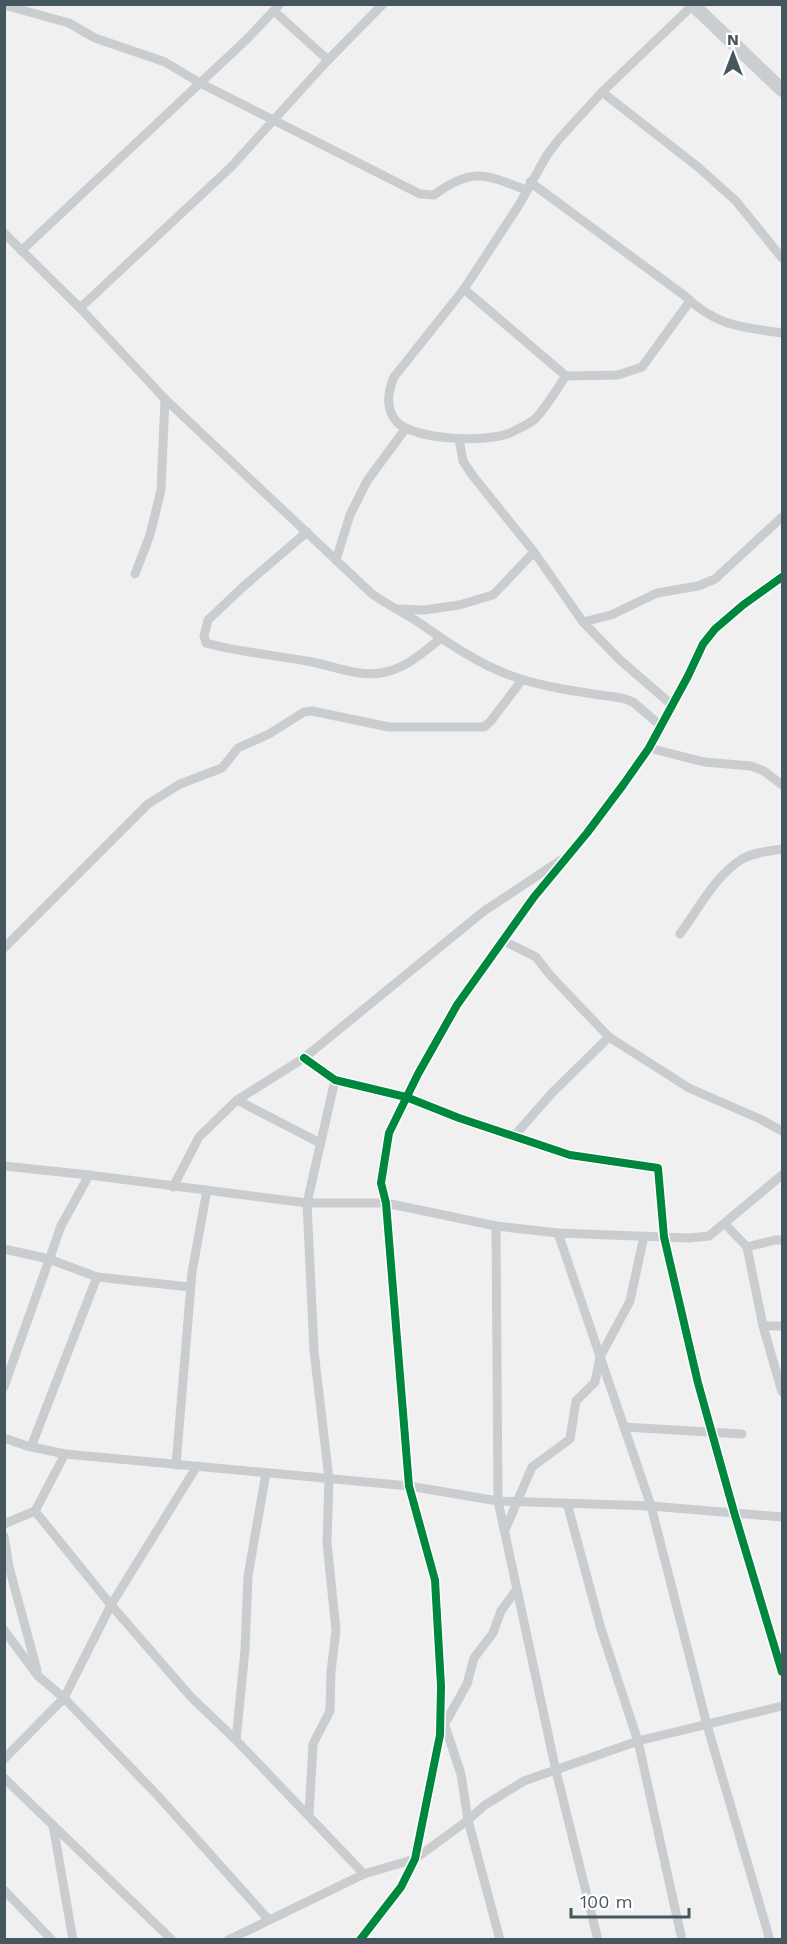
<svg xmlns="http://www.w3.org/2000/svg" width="787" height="1944" viewBox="0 0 787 1944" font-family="'Work Sans',sans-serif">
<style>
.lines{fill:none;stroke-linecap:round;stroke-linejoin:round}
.minor{stroke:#cacdd0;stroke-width:9}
.secondary{stroke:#caced1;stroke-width:14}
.cycleway-casing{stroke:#fff;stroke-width:11}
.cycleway{stroke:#00873e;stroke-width:8}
</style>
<rect width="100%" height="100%" fill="#f1f0f0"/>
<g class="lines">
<!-- minor -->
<g class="minor">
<path d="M4,5l65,18 26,15 70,24 35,21 220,111 14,1c38,-28 51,-21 92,-5"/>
<polyline points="274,11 328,60"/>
<polyline points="602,92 698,167 736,201 782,258"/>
<path d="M530,182l155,114c31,30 56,31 97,37"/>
<path d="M4,233l76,75 85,91 206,194c16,12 34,20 50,31 30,21 62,43 97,54 33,11 70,15 104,20l11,4 28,24"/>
<polyline points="21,251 247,39 280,4"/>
<polyline points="464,289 566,376 618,375 642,367 690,301"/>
<polyline points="80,308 231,167 328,60 383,4"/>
<path d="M566,376c-10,14 -19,30 -30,42 -6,6 -16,10 -24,14 -22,11 -99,9 -116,-11 -11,-14 -8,-29 -2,-44l70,-88 55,-84 28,-50 13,-17 42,-46 91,-87"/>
<polyline points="459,439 463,461 473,476 534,552 583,622 620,660 672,705"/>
<path d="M307,532l-63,54 -36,34 -4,16 2,7c35,10 71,12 106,19 20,4 49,15 69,11 24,-4 40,-19 59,-34"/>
<polyline points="336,560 350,515 367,481 406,428"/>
<polyline points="135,574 150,535 161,490 165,399"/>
<polyline points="396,609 424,610 459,605 493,595 534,552"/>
<polyline points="583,622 611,615 657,593 698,586 715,579 782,517"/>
<polyline points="649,748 704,762 751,766 764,771 782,785"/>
<path d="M680,934c19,-26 35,-58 62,-75 12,-7 27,-8 40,-10"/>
<polyline points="502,940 536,957 550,975 609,1037 689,1088 760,1119 782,1131"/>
<polyline points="4,948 148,804 180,784 222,768 238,748 269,734 304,712 312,711 389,727 484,727 490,722 522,680"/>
<polyline points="304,1058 335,1080 406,1097 459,1118 570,1155 658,1168 664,1237 698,1383 734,1512 782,1672"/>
<polyline points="237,1100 320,1143"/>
<polyline points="514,1136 552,1093 609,1037"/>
<polyline points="4,1166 89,1175 307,1203 386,1203 496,1226 558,1233 689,1238 709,1236 782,1175"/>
<polyline points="173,1187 199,1137 237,1100 304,1058 484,911 561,860"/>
<polyline points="725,1224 747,1247 763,1326 782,1392"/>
<polyline points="496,1226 498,1501 556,1771 598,1940"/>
<polyline points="558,1233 651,1506 707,1725 770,1940"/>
<polyline points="747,1247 775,1240 782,1240"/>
<polyline points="4,1249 49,1259 97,1277"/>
<polyline points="763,1326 782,1326"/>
<polyline points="4,1387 61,1226 89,1175"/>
<polyline points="624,1427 742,1434"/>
<polyline points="4,1438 27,1446 65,1454 409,1486 498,1501 651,1506 782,1517"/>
<polyline points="31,1447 97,1277 190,1287"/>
<polyline points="176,1465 192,1272 207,1190"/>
<polyline points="567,1503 601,1629 638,1741 682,1940"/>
<polyline points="35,1511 111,1605 191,1697 236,1740 364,1874"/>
<polyline points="4,1524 35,1511 65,1454"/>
<polyline points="505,1530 532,1467 570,1439 576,1401 595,1382 600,1357 630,1301 644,1236"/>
<polyline points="4,1536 9,1567 37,1670"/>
<polyline points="4,1630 38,1676 64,1698 159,1797 268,1919"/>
<polyline points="444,1723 461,1774 468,1820 500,1940"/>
<polyline points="443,1727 467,1684 474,1658 493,1633 501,1611 517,1589"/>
<polyline points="236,1740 245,1650 248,1576 266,1473"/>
<polyline points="4,1759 64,1698 111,1605 197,1466"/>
<polyline points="4,1778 172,1940"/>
<polyline points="309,1815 313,1744 330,1711 331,1672 336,1630 327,1543 329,1479 314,1351 307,1203 335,1080"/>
<polyline points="53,1825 73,1940"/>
<polyline points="4,1890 52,1940"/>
<polyline points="228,1940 364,1874 415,1859 468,1820 485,1805 524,1781 638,1741 782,1706"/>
<polyline points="360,1940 401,1887 415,1859 440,1735 441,1686 435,1580 409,1486 386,1203 381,1183 389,1133 418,1074 457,1005 534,897 587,833 623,785 649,748 688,676 703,644 715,629 743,605 782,577"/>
</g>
<!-- secondary -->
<polyline class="secondary" points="692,4 782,90"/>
<defs>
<g id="cycleway">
<polyline points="304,1058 335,1080 406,1097 459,1118 570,1155 658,1168 664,1237 698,1383 734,1512 782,1672"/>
<polyline points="360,1940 401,1887 415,1859 440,1735 441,1686 435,1580 409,1486 386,1203 381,1183 389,1133 418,1074 457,1005 534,897 587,833 623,785 649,748 688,676 703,644 715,629 743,605 782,577"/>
</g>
</defs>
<!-- cycleway casing -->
<use href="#cycleway" class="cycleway-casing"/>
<!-- cycleway -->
<use href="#cycleway" class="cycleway"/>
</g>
<!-- border -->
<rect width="787" height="1944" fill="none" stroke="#46565f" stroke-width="12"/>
<!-- north arrow -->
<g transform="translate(733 54)" stroke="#ffffff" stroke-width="4.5" paint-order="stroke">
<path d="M0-4.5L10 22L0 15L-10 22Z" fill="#46565f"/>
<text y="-9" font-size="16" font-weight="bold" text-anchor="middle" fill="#46565f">N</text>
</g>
<!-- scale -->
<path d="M571 1908v9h118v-9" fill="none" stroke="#46565f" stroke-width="3"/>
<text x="580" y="1908" font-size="18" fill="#46565f" stroke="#ffffff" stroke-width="4.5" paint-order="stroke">100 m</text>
</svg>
